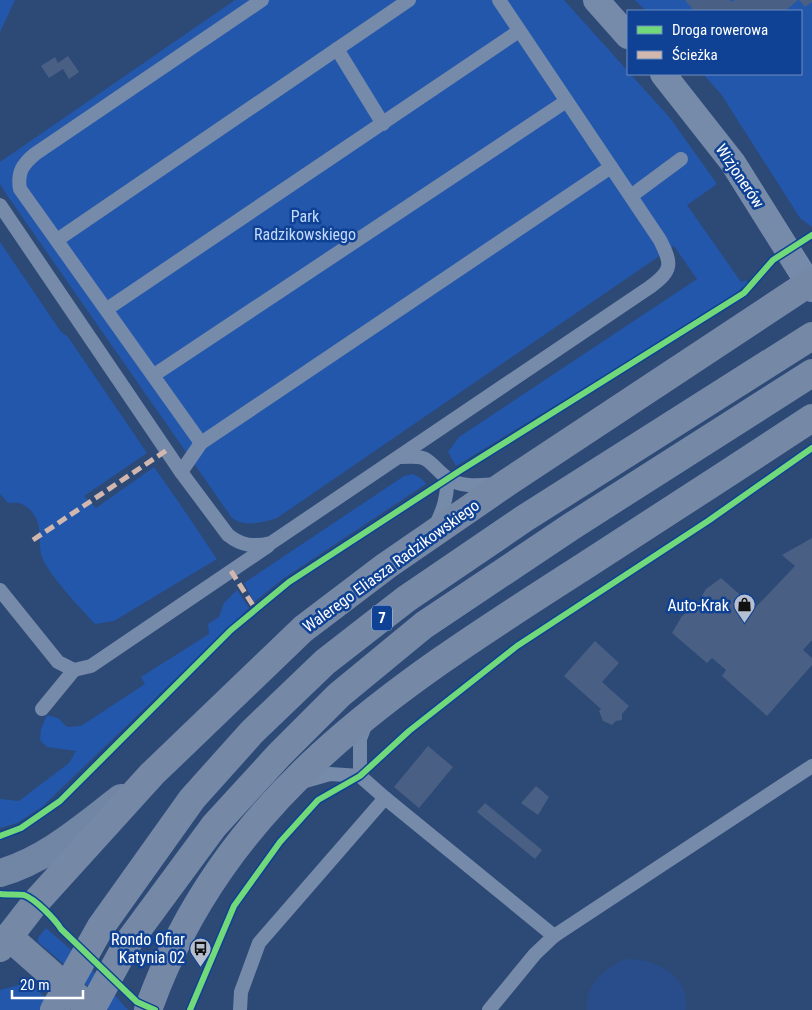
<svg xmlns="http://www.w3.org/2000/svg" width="812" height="1010" viewBox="0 0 812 1010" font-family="'Roboto Condensed',sans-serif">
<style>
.green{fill:#2357ac}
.water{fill:#294d8a}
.building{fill:#496084}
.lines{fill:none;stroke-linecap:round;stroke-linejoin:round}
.service{stroke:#768aa9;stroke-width:14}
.minor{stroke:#768aa9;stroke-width:26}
.secondary{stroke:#7185a5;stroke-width:28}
.primary{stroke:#7589a7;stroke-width:28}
.primary-bridge{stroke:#7589a7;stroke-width:28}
.quiet{stroke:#d1b7ad;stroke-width:5;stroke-dasharray:10 5;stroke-linecap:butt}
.cycleway-casing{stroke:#0f4194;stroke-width:9}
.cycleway{stroke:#71d979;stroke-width:6}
.labels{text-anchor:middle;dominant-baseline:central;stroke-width:5;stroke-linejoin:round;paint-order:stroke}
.shield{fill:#0f4194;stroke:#b7c6df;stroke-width:1}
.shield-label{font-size:15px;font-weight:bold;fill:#fff}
.street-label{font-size:16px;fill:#fff;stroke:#0f4194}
.park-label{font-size:16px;fill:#c5dbfe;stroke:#0f4194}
.poi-label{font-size:16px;fill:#fff;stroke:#0f4194;text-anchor:end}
</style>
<rect width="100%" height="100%" fill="#2d4976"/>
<!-- green -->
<g class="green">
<polygon points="0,0 15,0 0,32"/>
<path d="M235,0h329l106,118 47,66 -30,21 54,77 5,-2 2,3 -17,14 -50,32 -225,137 -8,-14 11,-15 238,-158 -23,-33 -397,272c-14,4 -31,10 -45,0l-225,-323 -7,-11v-22z"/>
<polygon points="635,0 812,0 812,227 800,218 721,94 703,74 801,74 801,11 646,11"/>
<path d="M0,242l61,90 7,5 79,116 -63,43 12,12 58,-41c33,46 64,94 95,141l-207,199 -25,16 -17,5v-29l19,2 50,-38 7,-12 -29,-4 -7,-7 1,-11 6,-14 11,3 9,9 14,-1 64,-42 -4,-7 68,-43 -1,-10 11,-7 5,-14 13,-13 -20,-31 -103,62 -19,3c-13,-14 -47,-50 -53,-67 -5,-16 2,-31 -10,-45 -6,-8 -15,-11 -24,-9l-8,-9z"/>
<polygon points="413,474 422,479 426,484 284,578 254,602 244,583 404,476"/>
<polygon points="46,928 85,962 128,1010 109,1010 79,977 38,942 38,938"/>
<polygon points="19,985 36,989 60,1010 0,1010 0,990"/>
</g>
<!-- water -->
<path class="water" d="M626,959c29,-1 64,16 60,51h-99c-2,-26 18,-42 39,-51z"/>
<!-- building -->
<g class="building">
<polygon points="685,0 730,0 732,2 735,0 798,0 785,11 694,11"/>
<polygon points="799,0 812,0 812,2 805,7"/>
<polygon points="68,56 79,72 69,79 63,69 49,78 41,66 55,57 58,63"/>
<polygon points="812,538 812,640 803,650 812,658 812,665 767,716 722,676 726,670 712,658 707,663 672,633 682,616 697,605 706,589 721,578 755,608 795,566 782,555"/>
<polygon points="595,641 619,663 602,682 629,706 622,714 622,720 616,721 612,725 603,721 599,711 601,709 564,676"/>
<polygon points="428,746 453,767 419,808 394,787"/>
<polygon points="536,786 549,797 538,815 521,803"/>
<polygon points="485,803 542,850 535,859 477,812"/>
</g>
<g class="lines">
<!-- service -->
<g class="service">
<polyline points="337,49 383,124"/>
<polyline points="631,196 681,159"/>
<path d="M0,205l181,267 47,63c14,11 26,12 43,8l379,-256c23,-17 22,-23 10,-47l-161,-240"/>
<polyline points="57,240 409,0"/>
<polyline points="107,309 519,31"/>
<polyline points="154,375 565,102"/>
<path d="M201,443l-181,-254c-3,-17 3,-25 15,-35l227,-154"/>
<path d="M401,457c32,-2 24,4 46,21 14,10 34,7 49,6"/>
<polyline points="181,472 201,443 611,167"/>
<path d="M435,527c8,-17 13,-30 12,-49"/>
<polyline points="0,590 58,662 74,670 91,666 268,546"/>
<polyline points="42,709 74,670"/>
<polyline points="360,776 360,739 366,723"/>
<polyline points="385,798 554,936"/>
<polyline points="240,1010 241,992 259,943 385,798 360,776 330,774 302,782"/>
<polyline points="489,1010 535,954 554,936 812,766"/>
</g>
<!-- minor -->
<g class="minor">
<polyline points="596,0 628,36"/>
<polyline points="663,74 733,163 812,289"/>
</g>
<!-- secondary -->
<path class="secondary" d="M0,873c46,-13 83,-46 121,-75"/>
<!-- primary -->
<g class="primary">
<polyline points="9,937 92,1010"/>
<polyline points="0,948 35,903 152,774 303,629 386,566 508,482 812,281"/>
<path d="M148,1010c77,-217 251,-325 435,-443 76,-49 153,-99 229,-149"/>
</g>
<!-- primary-bridge -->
<g class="primary-bridge">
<polyline points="54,1010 100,928 192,799 252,732 325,662 406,599 525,518 812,336"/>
<polyline points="91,1010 127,944 214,826 279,755 339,695 424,625 572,526 812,373"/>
</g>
<!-- quiet -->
<g class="quiet">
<polyline points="33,540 167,450"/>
<polyline points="231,571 256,610"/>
</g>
<defs>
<g id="cycleway">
<polyline points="0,836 21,828 60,801 231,630 289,582 461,470 744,293 773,260 812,235"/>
<path d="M0,894c7,1 17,0 24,1 11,4 31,24 37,34l76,73 18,8"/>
<polyline points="190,1010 234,906 280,842 318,800 360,776 409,731 517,646 708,521 812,448"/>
</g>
</defs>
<!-- cycleway casing -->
<use href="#cycleway" class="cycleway-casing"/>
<!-- cycleway -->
<use href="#cycleway" class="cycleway"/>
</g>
<!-- icons -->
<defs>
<symbol id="shop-pin" viewBox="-11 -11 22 30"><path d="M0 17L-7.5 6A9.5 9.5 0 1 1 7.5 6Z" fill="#b6bfcf" stroke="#0f4194"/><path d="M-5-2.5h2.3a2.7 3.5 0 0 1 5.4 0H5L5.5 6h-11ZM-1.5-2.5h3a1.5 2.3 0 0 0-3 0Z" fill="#111"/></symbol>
<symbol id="bus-pin" viewBox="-11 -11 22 30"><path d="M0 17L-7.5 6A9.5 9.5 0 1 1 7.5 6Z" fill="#b6bfcf" stroke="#0f4194"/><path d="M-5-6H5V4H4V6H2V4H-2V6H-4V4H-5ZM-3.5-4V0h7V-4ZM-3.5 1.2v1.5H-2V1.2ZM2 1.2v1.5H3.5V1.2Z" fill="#111"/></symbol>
</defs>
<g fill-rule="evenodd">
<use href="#shop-pin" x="732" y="592" width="25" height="34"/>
<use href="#bus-pin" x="188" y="936" width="25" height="34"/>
</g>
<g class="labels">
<!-- shield labels -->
<rect class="shield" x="372" y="605.5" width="20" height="25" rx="4"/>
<g class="shield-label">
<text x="382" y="618">7</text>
</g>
<!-- street labels -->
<g class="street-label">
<text transform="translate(740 176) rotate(56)">Wizjonerów</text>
<text transform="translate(391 566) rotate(-36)">Walerego Eliasza Radzikowskiego</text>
</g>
<!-- park labels -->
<g class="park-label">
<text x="305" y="216">Park<tspan x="305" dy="18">Radzikowskiego</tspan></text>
</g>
<!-- poi labels -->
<g class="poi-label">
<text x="729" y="605">Auto-Krak</text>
<text x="185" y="939">Rondo Ofiar<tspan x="185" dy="18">Katynia 02</tspan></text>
</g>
</g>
<!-- legend -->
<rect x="627" y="10" width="175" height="65" fill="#0f4194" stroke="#6f8dbf"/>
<rect x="637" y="26" width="25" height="8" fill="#71d979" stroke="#6f8dbf"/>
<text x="672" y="35" font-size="15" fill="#ffffff">Droga rowerowa</text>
<rect x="637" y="51" width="25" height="8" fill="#d1b7ad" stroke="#6f8dbf"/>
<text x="672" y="60" font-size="15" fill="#ffffff">Ścieżka</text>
<!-- scale -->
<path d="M12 990v8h71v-8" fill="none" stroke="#ffffff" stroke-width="2.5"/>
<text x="20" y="990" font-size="15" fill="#ffffff" stroke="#0f4194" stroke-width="4" paint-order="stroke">20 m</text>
</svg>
